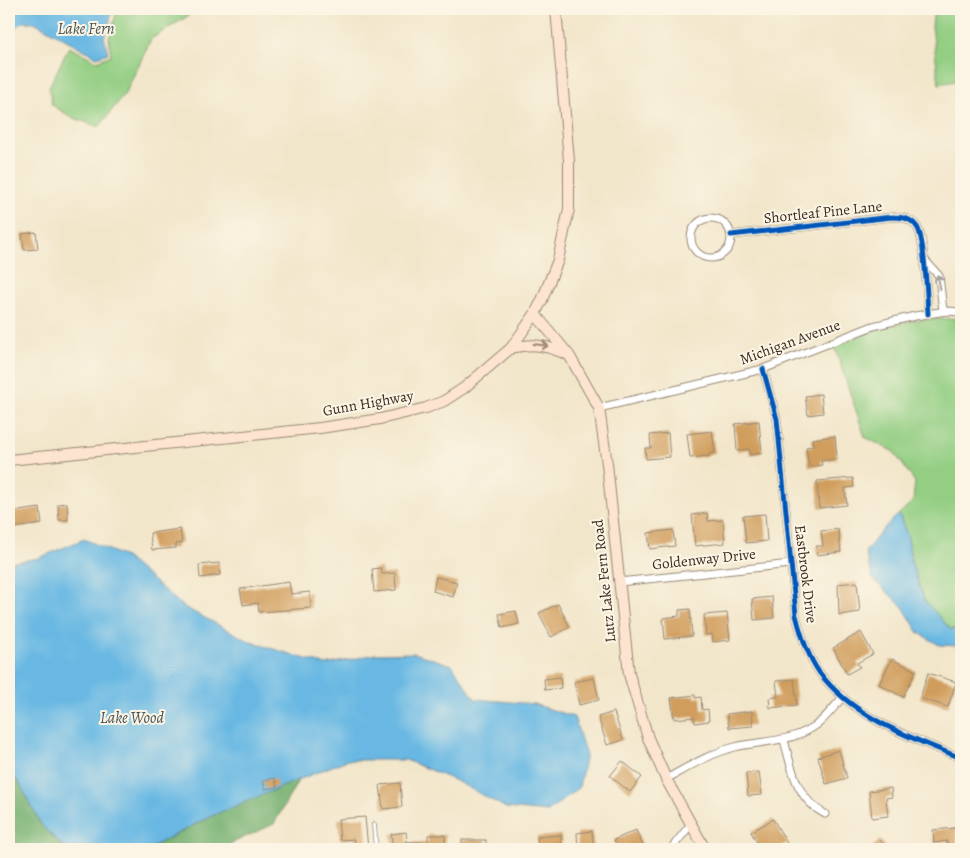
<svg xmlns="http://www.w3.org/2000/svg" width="970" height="858" viewBox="0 0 970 858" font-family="Alegreya,serif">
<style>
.green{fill:#93ce83;stroke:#677c50}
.forest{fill:#76b171;stroke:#586e48}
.water{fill:#68b8e3;stroke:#527180}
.building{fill:#d09d5c}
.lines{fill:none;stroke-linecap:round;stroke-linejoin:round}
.lane-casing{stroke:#968874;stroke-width:5.5}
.street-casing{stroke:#968874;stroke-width:9}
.secondary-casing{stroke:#968874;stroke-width:12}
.lane{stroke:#fff;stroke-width:4}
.street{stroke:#fff;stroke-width:7}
.secondary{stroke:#fde4d0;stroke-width:10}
.cycleway-casing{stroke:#fcf5e5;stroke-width:8}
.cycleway{stroke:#0057b8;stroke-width:5}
.oneway{stroke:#a79f9a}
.oneway2{stroke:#9c8777}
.labels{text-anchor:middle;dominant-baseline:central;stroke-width:4;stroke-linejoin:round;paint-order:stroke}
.street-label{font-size:15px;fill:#3b2a1e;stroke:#fcf5e5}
.water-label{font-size:16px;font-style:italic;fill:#485559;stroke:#fcf5e5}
</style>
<rect width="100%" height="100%" fill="#fcf5e5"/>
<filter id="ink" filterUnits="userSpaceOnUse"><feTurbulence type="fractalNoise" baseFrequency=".02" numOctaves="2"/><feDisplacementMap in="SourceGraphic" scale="10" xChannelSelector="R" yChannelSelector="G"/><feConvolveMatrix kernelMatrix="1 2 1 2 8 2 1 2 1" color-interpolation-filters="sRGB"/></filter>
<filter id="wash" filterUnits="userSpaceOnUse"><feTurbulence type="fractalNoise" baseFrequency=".0096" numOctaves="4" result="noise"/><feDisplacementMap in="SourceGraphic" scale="20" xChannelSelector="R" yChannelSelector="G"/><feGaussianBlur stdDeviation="1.12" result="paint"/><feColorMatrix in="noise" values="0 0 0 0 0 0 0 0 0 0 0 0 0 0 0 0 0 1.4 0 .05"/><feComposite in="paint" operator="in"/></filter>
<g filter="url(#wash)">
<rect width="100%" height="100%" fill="#f2e6ca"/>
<!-- green -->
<g class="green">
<polygon points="117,9 196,9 188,16 151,39 126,92 99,127 71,117 52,105 49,87 69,47 97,61 111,55 109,38 113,26"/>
<polygon points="934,9 961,9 961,80 939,84 932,26"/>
<polygon points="961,318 961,630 950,629 924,600 911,561 908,538 899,514 913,501 915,482 894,452 865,437 834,346 875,330 916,320"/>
</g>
<!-- forest -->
<g class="forest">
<polygon points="9,777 18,781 42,826 66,849 9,849"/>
<polygon points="299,779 274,824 219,849 148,849 209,817"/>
</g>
<!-- water -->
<g class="water">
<polygon points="9,9 112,9 109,25 104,37 108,53 97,57 34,22 23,22 9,32"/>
<polygon points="899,514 908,538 911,561 924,600 950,629 961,630 961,646 939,645 919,633 903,607 873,579 865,552 885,527"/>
<polygon points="84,539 125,557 184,607 251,642 326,665 375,654 414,653 452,665 475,699 534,704 574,717 586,755 579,787 548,812 506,808 458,782 406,760 347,760 209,817 148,849 66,849 42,826 18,781 9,777 9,563 39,558"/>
</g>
<g id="blocks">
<!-- building -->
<g class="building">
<polygon points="36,232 38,249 24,250 22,234"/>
<polygon points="821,394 823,413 808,415 805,396"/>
<polygon points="759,421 762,453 750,455 749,449 737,451 735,424"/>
<polygon points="712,431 715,453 709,454 709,456 690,458 687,434"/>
<polygon points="668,433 670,457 646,459 645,448 651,448 650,435"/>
<polygon points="835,436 837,459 821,461 822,465 809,467 806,447 813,446 812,439"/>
<polygon points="853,478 854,487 845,488 847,505 819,508 817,481"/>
<polygon points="67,503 68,520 59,520 58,504"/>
<polygon points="40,508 42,524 13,528 11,512"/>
<polygon points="707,513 708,521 723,520 725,543 695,546 692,515"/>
<polygon points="765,514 767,541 746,543 743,516"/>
<polygon points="180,529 182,543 176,544 176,548 152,550 150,533"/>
<polygon points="838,529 841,552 817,555 816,546 823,546 821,531"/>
<polygon points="673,530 675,546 650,549 648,533"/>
<polygon points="219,563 220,575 200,578 199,565"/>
<polygon points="381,568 382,574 395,573 396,590 374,592 372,569"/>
<polygon points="436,577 457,582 453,597 433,591"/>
<polygon points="289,582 291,594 310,592 311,608 259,612 258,603 243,605 240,589"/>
<polygon points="857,582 860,612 839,615 838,584"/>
<polygon points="772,597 774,618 754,620 752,599"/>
<polygon points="558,604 570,627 551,637 539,613"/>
<polygon points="690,609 692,636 665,639 663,618 679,616 679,610"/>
<polygon points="516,611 519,624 502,628 499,614"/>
<polygon points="727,613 730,640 713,642 712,634 706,635 704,615"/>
<polygon points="861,632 873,654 857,663 860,667 847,674 833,648"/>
<polygon points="892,659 916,671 903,697 879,684"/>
<polygon points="928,673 956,682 948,707 920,698"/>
<polygon points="560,677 561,688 545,690 544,679"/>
<polygon points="594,678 599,700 579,705 574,682"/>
<polygon points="794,679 797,705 770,708 769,698 778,697 776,681"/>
<polygon points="695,695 695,698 701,697 702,710 708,709 709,721 695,723 694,717 674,719 671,698"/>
<polygon points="752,711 753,726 729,728 727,714"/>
<polygon points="614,712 623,740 607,745 598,717"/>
<polygon points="839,750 847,778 826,784 818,757"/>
<polygon points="622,761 642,777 630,792 610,776"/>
<polygon points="759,772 762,795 748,796 746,773"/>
<polygon points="275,778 277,787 265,789 263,781"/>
<polygon points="400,783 402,807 383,809 380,785"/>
<polygon points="891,788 892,797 886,798 888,816 872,818 869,791"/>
<polygon points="365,817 368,849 355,849 354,839 340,840 338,819"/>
<polygon points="773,819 787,843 777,849 761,849 751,832"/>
<polygon points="956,828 958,849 947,849 947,841 934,843 933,830"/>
<polygon points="636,830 643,846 637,849 618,849 614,840"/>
<polygon points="592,831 594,849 578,849 577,833"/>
<polygon points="406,832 407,842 428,842 428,835 445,835 445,849 393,849 391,834"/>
<polygon points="561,835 562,849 538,849 537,837"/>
<rect x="462" y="840" width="24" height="9"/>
<polygon points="880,840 888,849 870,849"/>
</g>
</g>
</g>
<g filter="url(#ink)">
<use href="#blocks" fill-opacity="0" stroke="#968874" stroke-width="1"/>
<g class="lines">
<defs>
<polyline id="lane" points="374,825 376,849"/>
<g id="street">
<circle cx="711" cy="238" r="20"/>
<path d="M731,235l161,-18c10,0 19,1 25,10 8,11 10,70 11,87"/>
<polyline points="924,259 939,276 943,311"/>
<path d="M763,369l14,50 19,196c5,20 11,40 23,57 33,45 92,66 142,86"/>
<polyline points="599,408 763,369 873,326 915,316 946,311 961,312"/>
<polyline points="619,582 791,564"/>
<path d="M784,740c8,29 12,59 41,74"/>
<path d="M666,779c22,-12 45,-26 69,-32 29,-7 59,-4 84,-24 8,-7 16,-17 23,-25"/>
<polyline points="671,849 691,824"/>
</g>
<g id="secondary">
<polyline points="535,314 569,355 599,408 607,464 629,674 648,738 666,779 705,849"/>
<path d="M511,348c23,-5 34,-3 55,6"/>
<polyline points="9,460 320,428 380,419 426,408 444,401 464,388 511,348 535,314 542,300 558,260 569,209 569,161 556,9"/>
</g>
</defs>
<!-- lane casing -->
<use href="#lane" class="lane-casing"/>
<!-- street casing -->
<use href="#street" class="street-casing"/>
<!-- secondary casing -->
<use href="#secondary" class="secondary-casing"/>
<!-- lane -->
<use href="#lane" class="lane"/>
<!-- street -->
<use href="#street" class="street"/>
<!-- secondary -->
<use href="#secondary" class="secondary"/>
<defs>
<g id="cycleway">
<path d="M731,235l161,-18c10,0 19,1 25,10 8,11 10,70 11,87"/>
<path d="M763,369l14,50 19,196c5,20 11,40 23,57 33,45 92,66 142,86"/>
</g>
</defs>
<!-- cycleway casing -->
<use href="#cycleway" class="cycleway-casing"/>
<!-- cycleway -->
<use href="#cycleway" class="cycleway"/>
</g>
<!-- one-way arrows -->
<defs><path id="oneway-shaft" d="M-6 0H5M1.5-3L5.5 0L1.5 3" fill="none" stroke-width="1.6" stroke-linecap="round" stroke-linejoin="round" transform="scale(1.25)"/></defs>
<use class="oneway" href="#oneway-shaft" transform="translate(939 282) rotate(-102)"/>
<use class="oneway2" href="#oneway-shaft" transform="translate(541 345) rotate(7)"/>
</g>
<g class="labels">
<!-- street labels -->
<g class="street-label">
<text transform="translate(823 212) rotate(-6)">Shortleaf Pine Lane</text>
<text transform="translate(790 342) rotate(-20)">Michigan Avenue</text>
<text transform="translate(368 403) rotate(-10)">Gunn Highway</text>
<text transform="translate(704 559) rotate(-6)">Goldenway Drive</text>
<text transform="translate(806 574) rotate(83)">Eastbrook Drive</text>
<text transform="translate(604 581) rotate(-96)">Lutz Lake Fern Road</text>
</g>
<!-- water labels -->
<g class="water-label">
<text x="86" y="29">Lake Fern</text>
<text x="132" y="718">Lake Wood</text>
</g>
</g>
<!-- margin -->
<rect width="970" height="858" fill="none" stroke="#fcf5e5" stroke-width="30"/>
</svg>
